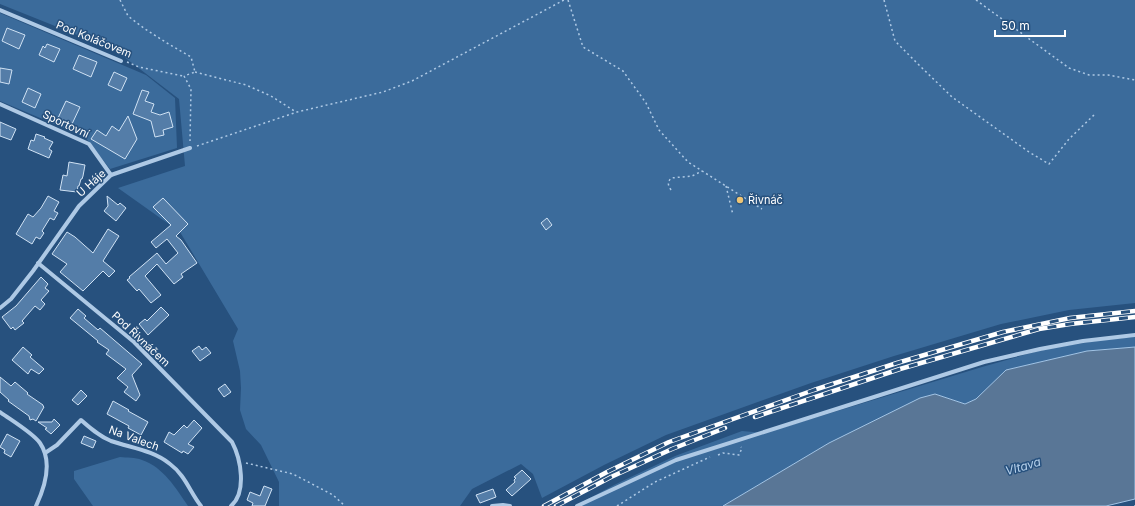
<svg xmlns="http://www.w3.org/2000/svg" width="1135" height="506" viewBox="0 0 1135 506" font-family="Inter,sans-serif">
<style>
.green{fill:#3b6b9b}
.water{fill:#597696;stroke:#a2c4e5}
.building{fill:#547da8;stroke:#d0e2f4}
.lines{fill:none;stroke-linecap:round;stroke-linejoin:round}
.path{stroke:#aec9e5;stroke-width:1.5;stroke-dasharray:2 3;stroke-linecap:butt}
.minor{stroke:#aec9e5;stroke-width:4}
.rail-casing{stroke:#fff;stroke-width:4.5}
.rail{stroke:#27517e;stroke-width:3;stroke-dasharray:9;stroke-linecap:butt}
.poi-dot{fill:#edc474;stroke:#27517e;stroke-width:1.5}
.labels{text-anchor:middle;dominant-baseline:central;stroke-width:3;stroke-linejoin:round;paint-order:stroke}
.street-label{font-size:11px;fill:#fff;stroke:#27517e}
.poi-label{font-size:11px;fill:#fff;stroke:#27517e;text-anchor:start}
.water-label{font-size:12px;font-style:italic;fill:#b9d3ed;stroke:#27517e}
</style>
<rect width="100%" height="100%" fill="#27517e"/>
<!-- green -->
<g class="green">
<polygon points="0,0 1135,0 1135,303 1069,310 1001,324 894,356 811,383 666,435 604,465 542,498 533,474 521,464 472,489 460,506 279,506 279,482 261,445 246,429 240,410 241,388 240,371 233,341 238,329 180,232 118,188 185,166 179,99 115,50 0,4"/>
<polygon points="0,13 146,75 175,98 177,148 110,169 85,137 0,101"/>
<polygon points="1135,337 1135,347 1087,351 1006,370 976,399 965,404 935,394 829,443 723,506 575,506 614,485 675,456 742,431 765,433 982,367 1041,350 1102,340"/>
<path d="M120,457c7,1 15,0 22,3 21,7 34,28 46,46h-95l-19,-27v-8z"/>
</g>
<!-- water -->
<polygon class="water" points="1135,347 1135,499 1106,506 723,506 829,443 920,398 935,394 965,404 976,399 1006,370 1087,351"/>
<!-- building -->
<g class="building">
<polygon points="7,28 25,35 19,49 2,41"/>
<polygon points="47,44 60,49 54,62 39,55 43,46 45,48"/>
<polygon points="79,55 97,62 91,77 73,69"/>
<polygon points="0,68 12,70 9,84 0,82"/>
<polygon points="114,72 127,78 121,91 108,85"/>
<polygon points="28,88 41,94 35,108 22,102"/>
<polygon points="142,90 149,92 145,101 154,104 151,112 160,115 169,112 173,127 163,130 164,135 155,137 151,121 133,114"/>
<polygon points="66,101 80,107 72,124 58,118"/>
<polygon points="128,116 137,139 125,159 91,139 97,130 106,136 112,126 119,131"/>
<polygon points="0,122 16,129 11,140 0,136"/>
<polygon points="36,134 45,137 44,138 53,142 49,149 52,151 49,158 28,149 31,140 34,141"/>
<polygon points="69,162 85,165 83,176 82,179 81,179 79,186 78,186 77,192 60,190 63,175 67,176"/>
<polygon points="48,196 59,202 54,211 58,213 54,220 50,218 42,231 44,233 40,239 36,237 32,244 16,234 28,214 33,217 41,208"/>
<polygon points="107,196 118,205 120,203 126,208 116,221 104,211 108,206"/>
<polygon points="163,198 188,224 176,236 181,240 197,263 181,274 183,277 174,284 157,264 145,276 161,295 151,303 139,289 137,291 127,280 130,278 129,277 157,253 166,264 178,253 167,239 156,248 151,242 171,225 153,207"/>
<polygon points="547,218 552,225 546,230 541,223"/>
<polygon points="108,229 119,236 103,261 115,271 109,277 103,271 83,291 60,272 67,264 52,254 67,232 75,237 93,253"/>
<polygon points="41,277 48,284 45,288 49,291 41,300 45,304 40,310 35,306 22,321 24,323 15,330 13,327 11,329 2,317 16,306"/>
<polygon points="161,307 169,315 148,335 139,324 145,319 147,321"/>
<polygon points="78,309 86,316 84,318 98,330 100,328 142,364 132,375 140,395 136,401 124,392 128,387 117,378 126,369 106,354 109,350 97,342 98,341 70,318"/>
<polygon points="199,346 202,350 206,347 211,353 200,361 192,351"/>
<polygon points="23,347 32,355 30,357 44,369 39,374 31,369 28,374 12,360"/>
<polygon points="0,377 11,386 15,382 28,393 27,394 43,405 43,406 44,407 36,421 33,419 30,420 29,416 8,401 9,400 0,392"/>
<polygon points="225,384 231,392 224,397 218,389"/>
<polygon points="81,390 87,396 78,405 72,400"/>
<polygon points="113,401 129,410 128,411 148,422 141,435 128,428 129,426 107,414"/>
<polygon points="54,419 60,425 51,434 45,429 47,428 38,422 52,422"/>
<polygon points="194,420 202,428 188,444 194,447 188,454 183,451 182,453 164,442 169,432 174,435 184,425 187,428"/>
<polygon points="7,434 20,441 11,457 4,453 5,450 0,447"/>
<polygon points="84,436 96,441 93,448 81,443"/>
<polygon points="522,470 531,479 512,496 506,490 515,482 514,480 516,478 514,477"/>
<polygon points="264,486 272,489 265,506 252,506 253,503 247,500 250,492 260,496"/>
<polygon points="493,489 496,497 480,503 476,495"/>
</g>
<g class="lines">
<!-- path -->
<g class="path">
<polyline points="120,0 128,16 145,29 167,43 191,57 195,72 184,76"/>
<polyline points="568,0 583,47 623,71 646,103 659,130 688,162 762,209"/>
<polyline points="884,0 895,41 920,66 952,97 1029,152 1049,164 1069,139 1095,114"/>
<polyline points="976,0 1069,68 1089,75 1108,75 1135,80"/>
<polyline points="127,62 139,67 183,76"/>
<polyline points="195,72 246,85 271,96 296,112"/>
<polyline points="184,76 191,89 190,141"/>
<polyline points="197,146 297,112 383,92 412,81 564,0"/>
<polyline points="726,186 733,215"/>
<path d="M671,190c-3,-5 -4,-7 0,-12l21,-2 10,-5"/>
<polyline points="718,455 723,453 739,455 742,448 741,447"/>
<polyline points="246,463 293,474 333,495 345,506"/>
<polyline points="617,506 655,482 710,457"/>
<polyline points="1134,506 1135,506"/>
</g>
<!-- minor -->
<g class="minor">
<polyline points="0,10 121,61"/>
<polyline points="0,104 89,144 111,175"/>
<path d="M38,263l96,79 98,100c9,17 15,50 -1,64"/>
<polyline points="0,308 11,299 33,271 79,206 111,175 190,148"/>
<path d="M0,412c11,8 33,21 40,31 13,19 5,44 -4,63"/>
<path d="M45,453l12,-8 24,-25c9,8 18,16 30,21 20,7 42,9 59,23 15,11 20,28 31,42"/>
<polyline points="492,506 503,505 510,506"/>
<polyline points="577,506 676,460 984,362 1040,349 1083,341 1135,335"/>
</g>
<defs>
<g id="rail">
<polyline points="755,417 900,369 1039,329 1070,324 1135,317"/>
<polyline points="544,506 607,472 669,442 814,390 897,363 1003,332 1070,318 1135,311"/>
<polyline points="556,506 611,477 672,449 725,428"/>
</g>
</defs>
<!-- rail casing -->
<use href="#rail" class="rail-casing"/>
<!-- rail -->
<use href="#rail" class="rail"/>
</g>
<!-- markers -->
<circle class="poi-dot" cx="740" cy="200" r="4"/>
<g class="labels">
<!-- street labels -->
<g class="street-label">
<text transform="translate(94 39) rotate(22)">Pod Koláčovem</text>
<text transform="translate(66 124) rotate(25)">Sportovní</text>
<text transform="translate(91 183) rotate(-42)">U Háje</text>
<text transform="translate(141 339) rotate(43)">Pod Řivnáčem</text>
<text transform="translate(134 438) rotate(20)">Na Valech</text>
</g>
<!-- poi labels -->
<g class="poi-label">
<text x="748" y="200">Řivnáč</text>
</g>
<!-- water labels -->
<g class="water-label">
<text transform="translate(1023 466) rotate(-16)">Vltava</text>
</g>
</g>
<!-- scale -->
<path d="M995 30v6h70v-6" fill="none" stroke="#ffffff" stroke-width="2"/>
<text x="1001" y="30" font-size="12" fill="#ffffff" stroke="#27517e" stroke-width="3" paint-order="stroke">50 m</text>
</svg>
